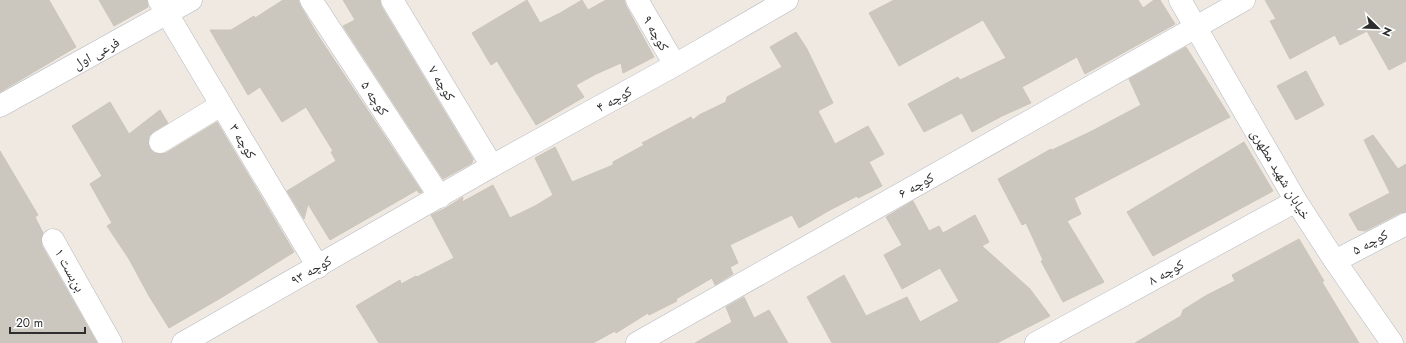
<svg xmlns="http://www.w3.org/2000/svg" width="1406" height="343" viewBox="0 0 1406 343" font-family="Jost,'Noto Naskh Arabic',sans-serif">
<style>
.building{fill:#cbc7bf;stroke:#cbc5ba}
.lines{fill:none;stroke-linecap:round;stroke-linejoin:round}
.street-casing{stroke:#b4b7c1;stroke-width:23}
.street{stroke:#fff;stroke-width:22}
.labels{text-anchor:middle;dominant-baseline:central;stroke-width:3;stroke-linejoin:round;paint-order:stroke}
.street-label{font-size:14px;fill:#2e2e2e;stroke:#fff}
</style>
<rect width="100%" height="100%" fill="#efe9e1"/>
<!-- building -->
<g class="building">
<polygon points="0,0 49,0 76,47 0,92"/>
<polygon points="99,0 147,0 148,7 114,26"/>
<polygon points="283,0 298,0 301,7 319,37 422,192 419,193 417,190 330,240 308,204 304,219 287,191 336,161 331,152 333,151 306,107 282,122 260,87 248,95 210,30 231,30 254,16 255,18"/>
<polygon points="343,0 380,0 381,6 473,159 472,163 443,179 343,26 355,20"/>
<polygon points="527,0 540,23 560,13 582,0 588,10 606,0 624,0 626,6 654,57 623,73 621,63 596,74 576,85 584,97 536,125 497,61 491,65 472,33"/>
<polygon points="894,0 1138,0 1143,8 1154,0 1160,0 1175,24 1085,74 1077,57 1022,87 1031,103 1002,116 972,132 962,113 924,132 908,104 958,77 960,80 1006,58 983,20 899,66 869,13"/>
<polygon points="1265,0 1406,0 1406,61 1389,70 1367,31 1340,45 1335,35 1290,59 1270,21 1276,19"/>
<polygon points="796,32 807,49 833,103 818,111 835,144 868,126 884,154 869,162 882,186 858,198 857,196 830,210 799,228 792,215 730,245 738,263 730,267 733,274 715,285 712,278 676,299 677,301 649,315 648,313 616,333 615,331 593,343 379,343 356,306 400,280 401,284 416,276 417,277 454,258 431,215 446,208 463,197 462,202 493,185 510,218 535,206 553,195 535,158 555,147 572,182 613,165 613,162 644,145 642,143 691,117 693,120 699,115 726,102 727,97 782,67 770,47"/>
<polygon points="1186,47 1230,117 1074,198 1081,214 1067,221 1104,282 1063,302 1041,261 1043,260 1026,223 1022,225 998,179 1051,149 1052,150 1092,131 1141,105 1129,79"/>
<polygon points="1306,71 1324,105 1296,120 1277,86"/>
<polygon points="110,102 129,134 160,110 168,123 153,132 149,136 148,142 150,149 154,153 160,154 166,153 217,122 294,252 224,296 169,328 149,296 129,259 107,226 112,223 90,184 102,176 72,126"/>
<polygon points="1373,135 1398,169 1406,164 1406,212 1400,213 1365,231 1358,230 1349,214 1390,193 1364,140"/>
<polygon points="1244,142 1273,191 1153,256 1127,212"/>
<polygon points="0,151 38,215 35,217 43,233 41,239 42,246 97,343 0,343"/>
<polygon points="913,201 929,231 939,226 943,233 975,215 989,242 982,246 1030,289 1050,316 997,343 832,343 807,297 844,275 866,316 907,297 920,322 959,301 940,268 902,289 884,255 902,245 886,217"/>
<polygon points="1299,239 1324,281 1322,282 1359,343 1135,343 1181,316 1183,310 1207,295 1235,281 1232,275"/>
<polygon points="744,297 754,318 769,310 788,343 695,343 732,322 726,307"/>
</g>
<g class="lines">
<defs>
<g id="street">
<polyline points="159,0 318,267"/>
<polyline points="311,0 440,197"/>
<polyline points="392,0 492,166"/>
<polyline points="637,0 675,65"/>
<polyline points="1180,0 1296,201 1335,261 1392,343"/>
<polyline points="0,106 191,0"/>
<polyline points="160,142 221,105"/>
<polyline points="53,240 111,343"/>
<polyline points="1335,261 1406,224"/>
<polyline points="183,343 492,166 675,65 787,0"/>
<polyline points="637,343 1244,0"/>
<polyline points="1036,343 1296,201"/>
</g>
</defs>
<!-- street casing -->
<use href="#street" class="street-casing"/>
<!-- street -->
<use href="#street" class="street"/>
</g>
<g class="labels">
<!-- street labels -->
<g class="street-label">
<text transform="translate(656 33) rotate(60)">کوچه ۹</text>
<text transform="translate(96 53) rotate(-29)">فرعی اول</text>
<text transform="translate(442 83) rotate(59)">کوچه ۷</text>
<text transform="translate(375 98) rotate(57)">کوچه ۵</text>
<text transform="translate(614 99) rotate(-29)">کوچه ۴</text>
<text transform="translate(243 141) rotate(59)">کوچه ۳</text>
<text transform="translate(1281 174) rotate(59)">خیابان شهید مطهری</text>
<text transform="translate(916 185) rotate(-29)">کوچه ۶</text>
<text transform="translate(1370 242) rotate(-28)">کوچه ۵</text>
<text transform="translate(70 270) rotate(61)">بن‌بست ۱</text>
<text transform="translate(311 270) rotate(-30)">کوچه ۹۳</text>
<text transform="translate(1166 272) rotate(-29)">کوچه ۸</text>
</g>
</g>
<!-- north arrow -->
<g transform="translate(1378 28) rotate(113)" stroke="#ffffff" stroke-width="3" paint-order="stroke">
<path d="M0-3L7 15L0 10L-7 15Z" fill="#2e2e2e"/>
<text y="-6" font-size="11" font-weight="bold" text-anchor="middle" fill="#2e2e2e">N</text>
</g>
<!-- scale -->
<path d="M10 327v6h75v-6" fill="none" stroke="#2e2e2e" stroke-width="2"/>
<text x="16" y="327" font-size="12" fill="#2e2e2e" stroke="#ffffff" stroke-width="3" paint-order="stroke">20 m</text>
</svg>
